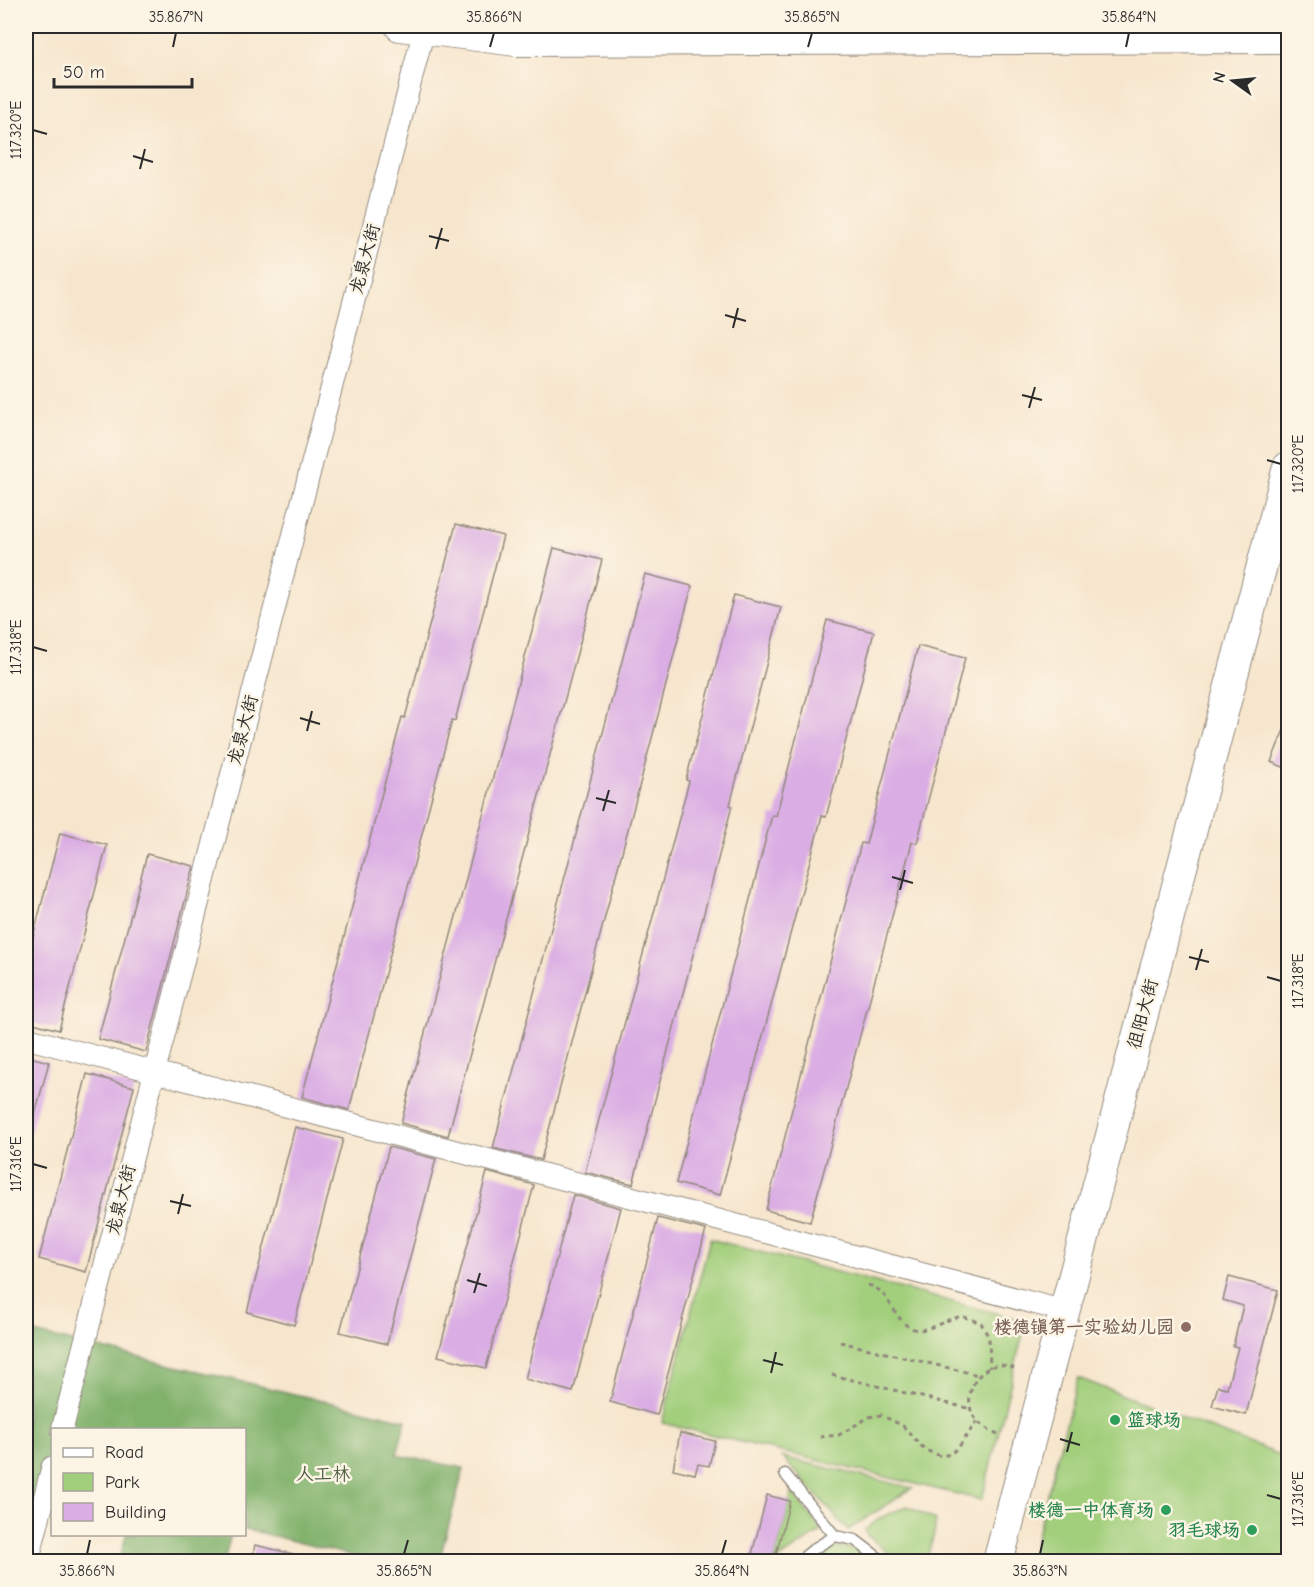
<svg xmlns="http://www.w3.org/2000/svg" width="1314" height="1587" viewBox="0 0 1314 1587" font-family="'Comic Neue','LXGW WenKai TC',sans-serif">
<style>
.green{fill:#a2cf7c;stroke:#667d54;stroke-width:1.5}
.forest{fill:#81b26c;stroke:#566e4c;stroke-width:1.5}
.building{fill:#daade4}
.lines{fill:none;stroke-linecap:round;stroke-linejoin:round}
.lane-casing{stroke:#91887c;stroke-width:13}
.street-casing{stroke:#91887c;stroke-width:23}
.secondary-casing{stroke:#91887c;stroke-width:32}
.path{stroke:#91887c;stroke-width:3;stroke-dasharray:4.5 4.5;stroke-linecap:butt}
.lane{stroke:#fff;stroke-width:10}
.street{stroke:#fff;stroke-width:21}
.secondary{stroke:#fff;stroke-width:30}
.ticks{fill:none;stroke:#2b2b2b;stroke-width:2}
.education-dot{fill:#8d6e63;stroke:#fcf5e5;stroke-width:2}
.leisure-dot{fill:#2e9e5b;stroke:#fcf5e5;stroke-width:2}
.labels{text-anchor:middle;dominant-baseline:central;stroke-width:5;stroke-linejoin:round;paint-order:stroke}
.street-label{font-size:18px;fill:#2b2b2b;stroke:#fcf5e5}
.education-label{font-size:18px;font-weight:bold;fill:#785e54;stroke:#fcf5e5;text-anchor:end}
.leisure-label{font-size:18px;font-weight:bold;fill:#27864d;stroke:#fcf5e5;text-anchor:end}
.park-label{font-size:18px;fill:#4f5c43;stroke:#fcf5e5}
.neatline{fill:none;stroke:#2b2b2b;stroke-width:2}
.ticks-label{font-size:15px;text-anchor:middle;fill:#2b2b2b}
</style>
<rect width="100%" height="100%" fill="#fcf5e5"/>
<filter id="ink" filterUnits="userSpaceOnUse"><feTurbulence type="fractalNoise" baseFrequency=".0167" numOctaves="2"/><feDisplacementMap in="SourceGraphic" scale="12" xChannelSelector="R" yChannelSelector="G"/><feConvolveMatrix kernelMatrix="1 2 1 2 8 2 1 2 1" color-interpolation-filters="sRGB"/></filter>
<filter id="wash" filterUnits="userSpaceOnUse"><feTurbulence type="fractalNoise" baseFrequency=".008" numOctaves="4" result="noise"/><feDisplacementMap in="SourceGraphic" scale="24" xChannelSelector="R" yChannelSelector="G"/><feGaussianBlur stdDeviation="1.35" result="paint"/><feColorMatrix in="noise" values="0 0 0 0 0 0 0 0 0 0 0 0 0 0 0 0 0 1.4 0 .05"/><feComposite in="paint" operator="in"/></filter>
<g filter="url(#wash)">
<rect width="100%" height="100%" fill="#f7e6ce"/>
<!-- green -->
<g class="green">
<polygon points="710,1239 1026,1321 982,1500 662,1423"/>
<polygon points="1078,1378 1288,1458 1288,1561 1030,1561"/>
<polygon points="782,1457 912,1488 848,1530"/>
<polygon points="792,1492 822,1531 774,1562"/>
<polygon points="907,1506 936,1520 934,1534 926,1561 898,1561 867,1535 865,1530 880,1518"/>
<path d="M835,1546c15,1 24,5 35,15h-46l4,-11z"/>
</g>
<!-- forest -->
<g class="forest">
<polygon points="26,1331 406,1420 397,1455 464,1468 439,1561 373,1561 245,1529 244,1430 52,1430 52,1501 26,1495"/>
<polygon points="126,1535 126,1534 231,1535 224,1561 119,1561"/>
</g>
<g id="blocks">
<!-- building -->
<g class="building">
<polygon points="456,524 503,536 455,721 452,720 349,1110 302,1097 402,717 405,718"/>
<polygon points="554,548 602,560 448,1136 401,1123"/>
<polygon points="645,574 692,586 541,1160 493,1148"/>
<polygon points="734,595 781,607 730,805 732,806 633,1184 585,1172 689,781 686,780"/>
<polygon points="827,620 874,632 826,817 822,816 720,1195 676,1183 772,815 776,816"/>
<polygon points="918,646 965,658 917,843 912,842 810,1222 766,1210 861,843 866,844"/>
<polygon points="1288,720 1288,769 1271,762"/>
<polygon points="60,833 107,845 59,1030 26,1021 26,964"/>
<polygon points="147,854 194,866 146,1052 98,1039"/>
<polygon points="26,1056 49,1062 30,1133 26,1132"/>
<polygon points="87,1074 134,1087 86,1272 39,1259"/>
<polygon points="295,1127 343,1139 294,1325 247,1312"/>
<polygon points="389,1147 436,1159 387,1344 340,1332"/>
<polygon points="487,1172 534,1185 486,1368 438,1356"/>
<polygon points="573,1195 621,1208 573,1392 525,1379"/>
<polygon points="658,1218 706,1230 657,1415 610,1402"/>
<polygon points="1229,1277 1278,1290 1246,1415 1212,1406 1218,1386 1227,1388 1238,1347 1233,1346 1243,1306 1223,1300"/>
<polygon points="680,1433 715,1441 709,1466 698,1464 695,1474 673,1469"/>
<polygon points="767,1495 790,1501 774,1562 750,1562"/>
<polygon points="255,1545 302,1556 301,1562 251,1562"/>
</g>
</g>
</g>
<g filter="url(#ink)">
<use href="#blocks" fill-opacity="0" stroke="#91887c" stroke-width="1.5"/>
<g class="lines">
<defs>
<g id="lane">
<polyline points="785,1474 835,1536"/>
<polyline points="798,1562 815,1548 835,1536 855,1540 884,1562"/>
</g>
<g id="street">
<polyline points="26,1038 1064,1311"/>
<polyline points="62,1430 424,30"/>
<polyline points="28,1562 52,1467"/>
</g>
<g id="secondary">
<polyline points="400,26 516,41 1288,38"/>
<polyline points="998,1562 1288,467"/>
</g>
</defs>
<!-- lane casing -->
<use href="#lane" class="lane-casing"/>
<!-- street casing -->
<use href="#street" class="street-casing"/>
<!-- secondary casing -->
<use href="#secondary" class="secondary-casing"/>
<!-- path -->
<g class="path">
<path d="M868,1285c21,5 24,31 41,42 17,10 37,-11 54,-10 6,1 13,4 18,6l8,15 1,30"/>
<polyline points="840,1342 978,1375"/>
<polyline points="832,1375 971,1409"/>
<path d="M998,1434c-11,-5 -23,-11 -27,-24 -6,-19 8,-44 29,-45 5,0 10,2 14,3"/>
<polyline points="820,1437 839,1435 869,1417 881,1415 903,1426 925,1450 941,1456 951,1454 961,1444 977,1421"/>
</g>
<!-- lane -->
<use href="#lane" class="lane"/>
<!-- street -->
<use href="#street" class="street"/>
<!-- secondary -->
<use href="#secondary" class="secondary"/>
</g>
</g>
<!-- ticks -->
<path class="ticks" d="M173,47l3,-14M490,47l4,-14M808,47l4,-14M1126,47l3,-14M33,130l14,4M133,156l20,6M140,169l5,-20M429,236l20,5M436,249l6,-21M725,315l21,6M733,328l5,-20M1022,395l20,5M1029,408l6,-21M1267,460l14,4M33,647l14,4M300,718l20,6M307,731l5,-20M596,798l20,5M603,811l6,-21M892,877l21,6M900,890l5,-20M1189,957l20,5M1196,970l6,-21M1267,977l14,4M33,1164l14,4M170,1201l21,5M178,1214l5,-20M467,1280l20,6M474,1293l6,-20M763,1360l20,5M771,1373l5,-21M1060,1439l20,6M1067,1452l5,-20M1267,1495l14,4M87,1554l3,-14M404,1554l4,-14M722,1554l4,-14M1040,1554l3,-14"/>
<!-- markers -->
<circle class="education-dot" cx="1186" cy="1327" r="6"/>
<g class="leisure-dot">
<circle cx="1115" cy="1420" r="6"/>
<circle cx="1166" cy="1510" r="6"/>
<circle cx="1252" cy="1530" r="6"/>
</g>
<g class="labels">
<!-- street labels -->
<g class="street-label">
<text transform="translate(365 259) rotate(-75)">龙泉大街</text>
<text transform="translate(243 730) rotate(-75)">龙泉大街</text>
<text transform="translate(1143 1014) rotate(-75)">徂阳大街</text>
<text transform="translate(121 1200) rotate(-76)">龙泉大街</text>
</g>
<!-- education labels -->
<g class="education-label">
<text x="1174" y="1327">楼德镇第一实验幼儿园</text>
</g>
<!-- leisure labels -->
<g class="leisure-label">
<text x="1127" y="1420" text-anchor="start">篮球场</text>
<text x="1154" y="1510">楼德一中体育场</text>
<text x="1240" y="1530">羽毛球场</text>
</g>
<!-- park labels -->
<g class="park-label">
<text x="323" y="1474">人工林</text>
</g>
</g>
<!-- margin -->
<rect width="1314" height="1587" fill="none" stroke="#fcf5e5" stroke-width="66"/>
<!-- legend -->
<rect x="51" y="1428" width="195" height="108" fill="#fcf5e5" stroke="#a8a49b" stroke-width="1.5"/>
<rect x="63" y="1448" width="30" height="9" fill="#ffffff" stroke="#a8a49b" stroke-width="1.5"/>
<text x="105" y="1458" font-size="18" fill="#2b2b2b">Road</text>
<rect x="63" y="1473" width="30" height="18" fill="#a2cf7c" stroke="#a8a49b" stroke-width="1.5"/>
<text x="105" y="1488" font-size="18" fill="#2b2b2b">Park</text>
<rect x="63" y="1503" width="30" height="18" fill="#daade4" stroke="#a8a49b" stroke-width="1.5"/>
<text x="105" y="1518" font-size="18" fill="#2b2b2b">Building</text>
<!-- north arrow -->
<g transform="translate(1233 81) rotate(285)" stroke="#fcf5e5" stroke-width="4.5" paint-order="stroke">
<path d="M0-4.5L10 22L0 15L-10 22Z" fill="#2b2b2b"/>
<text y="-9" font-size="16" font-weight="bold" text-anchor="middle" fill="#2b2b2b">N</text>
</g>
<!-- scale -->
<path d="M54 78v9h138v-9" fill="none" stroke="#2b2b2b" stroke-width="3"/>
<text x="63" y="78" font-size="18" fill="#2b2b2b" stroke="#fcf5e5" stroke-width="4.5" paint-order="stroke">50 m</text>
<rect x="33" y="33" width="1248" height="1521" class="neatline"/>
<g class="ticks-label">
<text x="176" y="22">35.867°N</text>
<text x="494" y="22">35.866°N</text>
<text x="812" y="22">35.865°N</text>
<text x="1129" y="22">35.864°N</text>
<text transform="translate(16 130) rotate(-90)" y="5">117.320°E</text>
<text transform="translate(1298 464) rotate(-90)" y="5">117.320°E</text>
<text transform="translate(16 647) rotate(-90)" y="5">117.318°E</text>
<text transform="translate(1298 981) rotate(-90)" y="5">117.318°E</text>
<text transform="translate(16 1164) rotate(-90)" y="5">117.316°E</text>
<text transform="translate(1298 1499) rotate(-90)" y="5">117.316°E</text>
<text x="87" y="1576">35.866°N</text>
<text x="404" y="1576">35.865°N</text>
<text x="722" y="1576">35.864°N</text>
<text x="1040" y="1576">35.863°N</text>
</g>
</svg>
